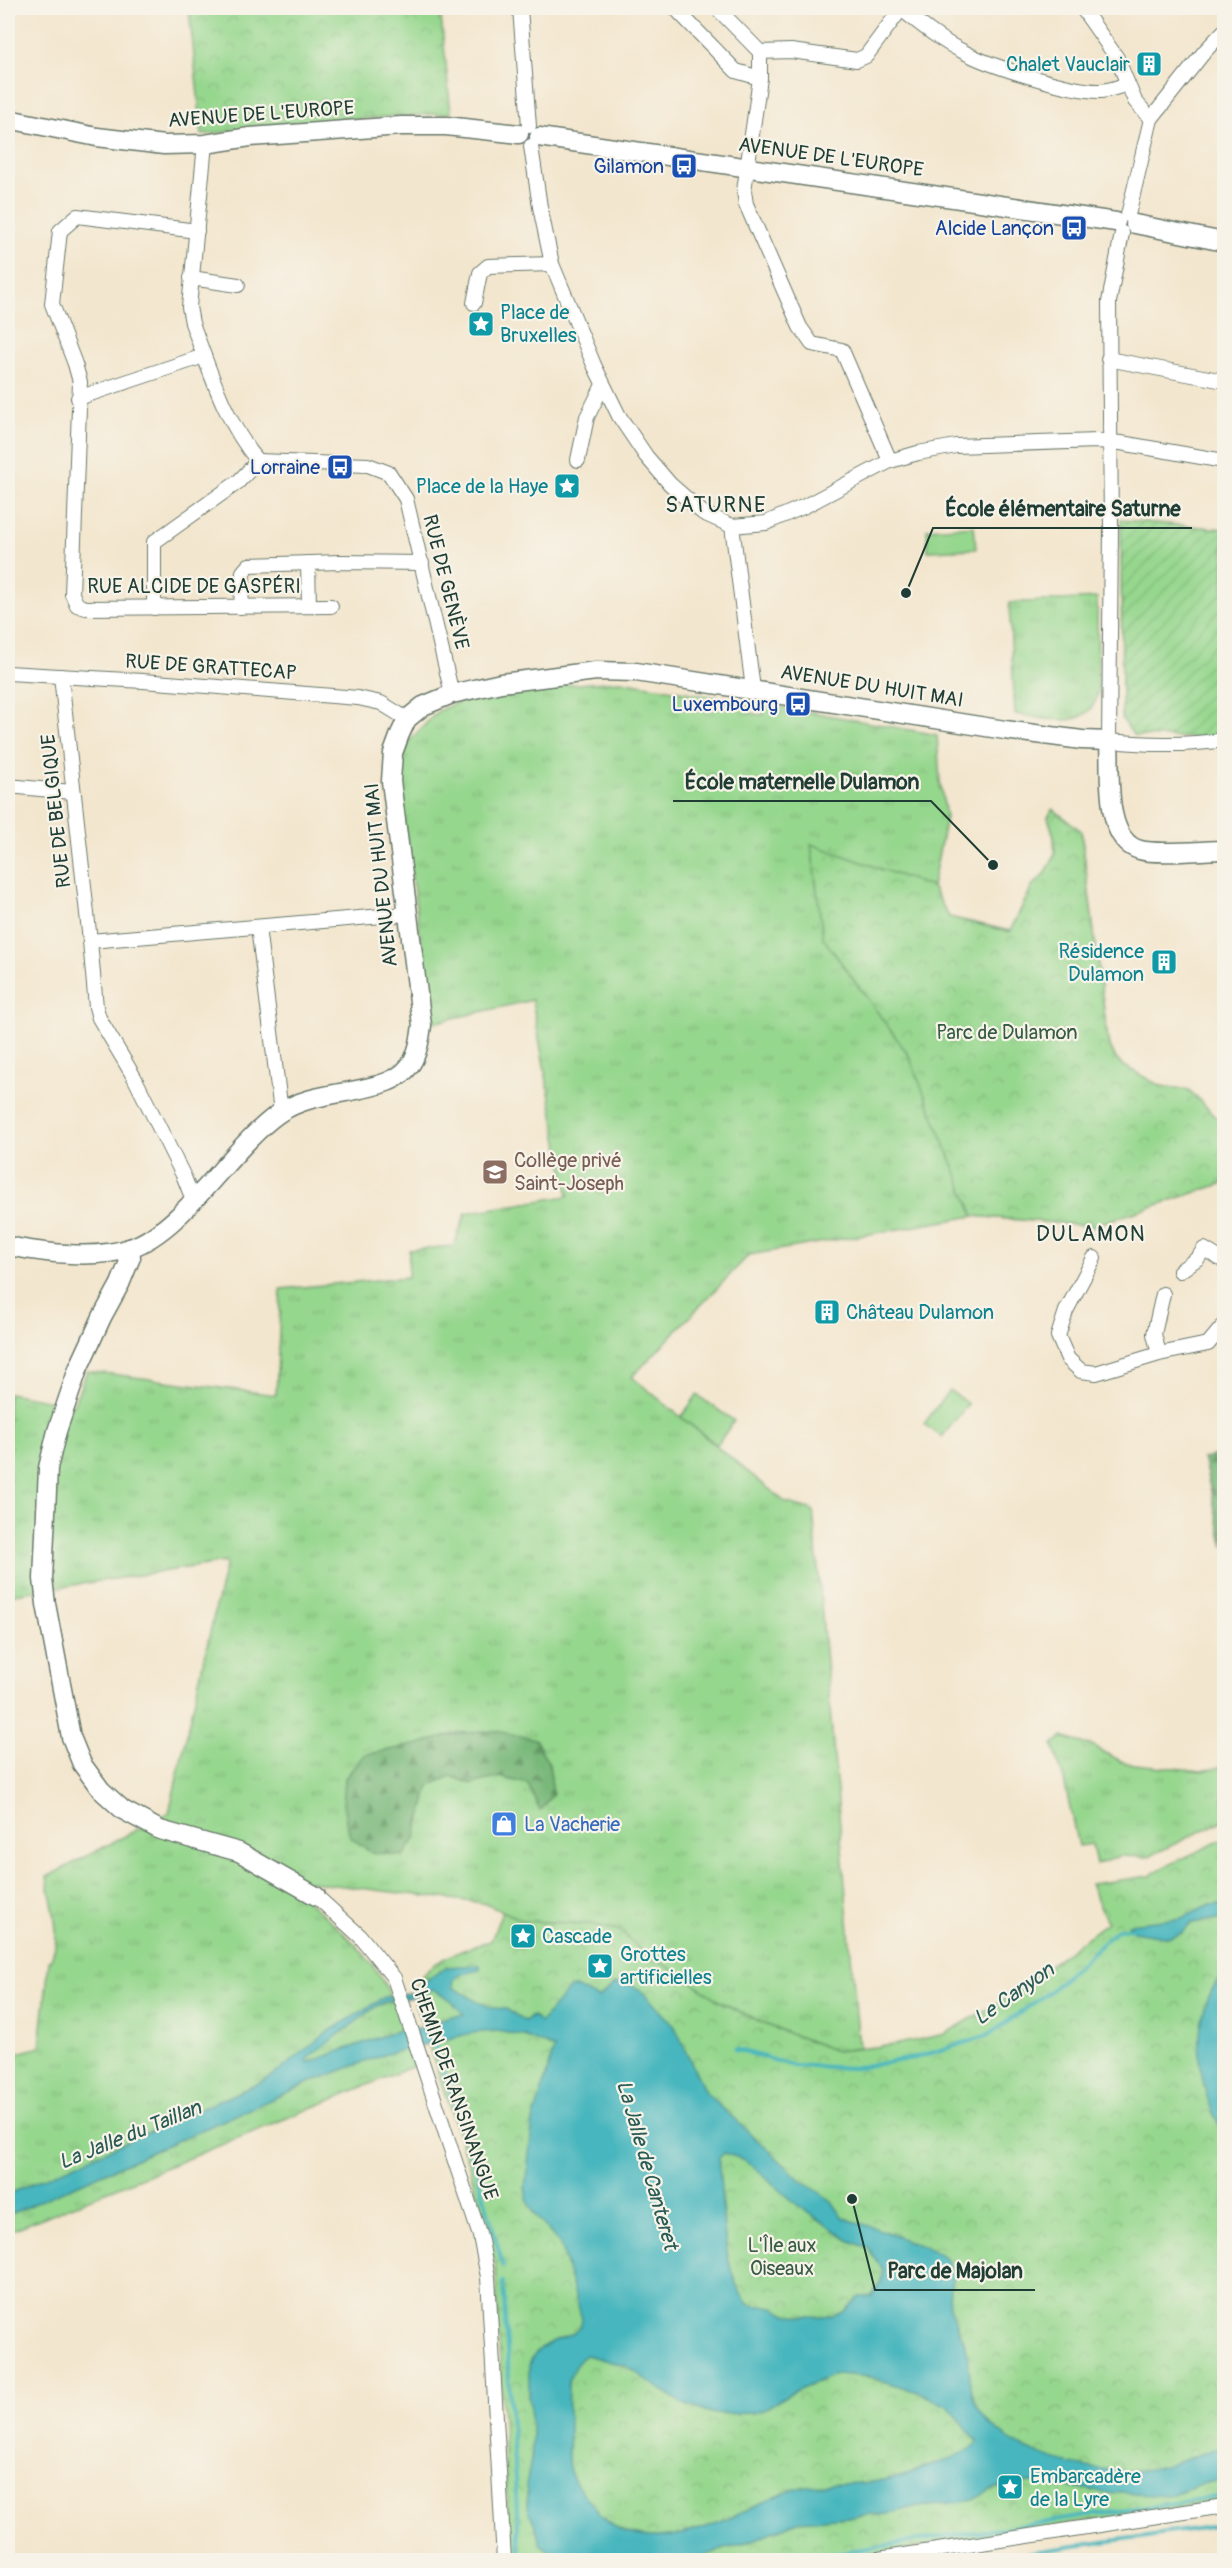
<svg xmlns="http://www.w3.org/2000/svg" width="1232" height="2568" viewBox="0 0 1232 2568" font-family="Pangolin,sans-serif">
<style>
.grass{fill:url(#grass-tufts);stroke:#5a8a61;stroke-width:1.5}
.forest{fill:url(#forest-firs);stroke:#4c7a56;stroke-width:1.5}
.park{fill:url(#park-crowns);stroke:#5a8a61;stroke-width:1.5}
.garden{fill:url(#garden-furrows);stroke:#5a8a61;stroke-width:1.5}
.pitch{fill:#96d78e;stroke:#5a8a61;stroke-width:1.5}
.water{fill:#47b6be;stroke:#337a79;stroke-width:1.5;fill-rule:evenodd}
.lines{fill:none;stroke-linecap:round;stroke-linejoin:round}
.stream{stroke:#47b6be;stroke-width:4}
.street-casing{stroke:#69786a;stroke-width:16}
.secondary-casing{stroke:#69786a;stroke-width:21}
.street{stroke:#fff;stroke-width:14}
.secondary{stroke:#fff;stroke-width:18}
.labels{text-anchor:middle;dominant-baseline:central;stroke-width:4.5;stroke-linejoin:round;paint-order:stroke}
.culture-label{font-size:20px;fill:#0d838f;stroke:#f7f3e8;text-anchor:start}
.street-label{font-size:20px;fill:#1f3d34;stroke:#f7f3e8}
.transit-label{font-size:20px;fill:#164399;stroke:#f7f3e8;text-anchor:end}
.park-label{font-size:20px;fill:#375c46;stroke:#f7f3e8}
.education-label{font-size:20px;fill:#785e54;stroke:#f7f3e8;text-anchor:start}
.shop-label{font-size:20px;fill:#366cbe;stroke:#f7f3e8;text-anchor:start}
.water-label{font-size:21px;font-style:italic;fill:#295b56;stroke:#f7f3e8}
.quarter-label{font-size:22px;letter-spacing:1.5px;fill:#1f3d34;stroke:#f7f3e8}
.leader{fill:none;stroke:#1f3d34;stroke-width:2}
.callout-dot{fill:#1f3d34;stroke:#f7f3e8;stroke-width:2}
.callout-label{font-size:21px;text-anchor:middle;font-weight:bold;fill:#1f3d34;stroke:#f7f3e8;stroke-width:4.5;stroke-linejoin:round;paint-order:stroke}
</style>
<defs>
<pattern id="grass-tufts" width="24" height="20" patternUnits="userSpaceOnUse" patternTransform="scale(1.5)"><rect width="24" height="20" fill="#96d78e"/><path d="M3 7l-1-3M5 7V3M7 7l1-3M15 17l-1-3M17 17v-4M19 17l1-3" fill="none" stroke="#81b97b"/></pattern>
<pattern id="forest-firs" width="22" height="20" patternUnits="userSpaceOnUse" patternTransform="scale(1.5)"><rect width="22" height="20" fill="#78b879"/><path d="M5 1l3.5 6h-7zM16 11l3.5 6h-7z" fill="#629764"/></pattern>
<pattern id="park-crowns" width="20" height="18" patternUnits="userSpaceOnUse" patternTransform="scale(1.5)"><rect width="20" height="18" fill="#96d78e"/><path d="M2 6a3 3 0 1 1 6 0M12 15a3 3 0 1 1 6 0" fill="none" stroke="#81b97b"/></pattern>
<pattern id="garden-furrows" width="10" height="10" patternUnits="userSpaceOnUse" patternTransform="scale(1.5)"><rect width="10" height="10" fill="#96d78e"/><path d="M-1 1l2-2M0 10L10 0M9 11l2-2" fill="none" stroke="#81b97b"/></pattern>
</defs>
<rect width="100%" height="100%" fill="#f7f3e8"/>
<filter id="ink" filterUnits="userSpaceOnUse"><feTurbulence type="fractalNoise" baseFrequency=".0167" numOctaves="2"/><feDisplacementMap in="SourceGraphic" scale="12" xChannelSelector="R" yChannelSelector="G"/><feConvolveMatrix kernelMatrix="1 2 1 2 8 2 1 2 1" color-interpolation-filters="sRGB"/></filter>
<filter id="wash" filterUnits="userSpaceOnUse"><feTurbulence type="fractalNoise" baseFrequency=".008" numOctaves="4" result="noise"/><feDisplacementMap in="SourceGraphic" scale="24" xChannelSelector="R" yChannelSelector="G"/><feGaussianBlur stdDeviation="1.35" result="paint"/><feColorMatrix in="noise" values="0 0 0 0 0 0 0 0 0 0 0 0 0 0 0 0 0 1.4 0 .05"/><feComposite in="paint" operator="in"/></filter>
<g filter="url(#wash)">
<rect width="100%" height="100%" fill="#f3e6ce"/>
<!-- grass -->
<g class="grass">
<path d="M1097,598l1,94c-7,41 -55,26 -83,22l-6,-111z"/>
<path d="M621,681l122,21 5,4 2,7 13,2 2,-9 7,-1 165,30 3,46 6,36 -14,70 17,30 61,14 23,-46 13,-12 9,-19 -1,-18 -6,-19 5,-8 28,22 27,211 8,17 8,7 36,20 29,4 35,35v58l-132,43 -118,-10 -225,39 -117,122 153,125 28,8 46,538 -23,3 -72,-27 -46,-23 -34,-25 -41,-23 -22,-22 -31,-7 -65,-3 -42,-18 -173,-21 -3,19c31,25 64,54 81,90 11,24 16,51 26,75l-406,166v-176l32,-9 9,-85c15,-24 2,-59 -2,-85l122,-64 57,-251 -212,32 -6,5v-206l65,12 14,-34 189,24 5,-106 127,-12 1,-27 45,-4 12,-33 102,-17 -36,-196 -100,23 -31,-226 -1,-31 10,-26 28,-29 22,-10 101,-16z"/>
<polygon points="1062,1737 1092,1746 1125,1763 1202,1771 1224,1766 1224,1820 1148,1857 1119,1856 1096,1865 1092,1844 1078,1846 1064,1780 1053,1745"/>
</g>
<!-- forest -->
<g class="forest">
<polygon points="1223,1454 1224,1461 1224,1547 1203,1458"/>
<polygon points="497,1731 535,1739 549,1764 553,1794 540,1811 528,1784 500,1777 472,1784 451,1776 429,1786 416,1837 404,1856 371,1852 350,1837 343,1805 345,1778 364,1755 415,1745 458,1733"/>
</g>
<!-- park -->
<g class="park">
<polygon points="189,8 440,8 451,113 296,123 202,135"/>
<polygon points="1053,809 1081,831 1108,1042 1116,1059 1124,1066 1160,1086 1189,1090 1224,1125 1224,1183 1092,1226 974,1216 908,1054 823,938 811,844 932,887 949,917 1010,932 1033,885 1046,873 1055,854 1054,836 1048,817"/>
<path d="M1224,1839v662l-388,59h-326l-15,-297 -26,-97 -54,-162c1,-6 0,-13 2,-18 6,-24 53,-39 74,-45l11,-30 23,10 65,3 31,7 22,22 41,23 35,25 45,23 72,27 58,-6 51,-11 58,-34 104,-78 -17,-38 61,-8 3,-4z"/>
</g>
<!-- garden -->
<polygon class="garden" points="1121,520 1224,529 1224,733 1200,738 1134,736 1122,719"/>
<!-- pitch -->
<g class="pitch">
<polygon points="974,526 976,549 928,551 927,529"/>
<polygon points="949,1390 968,1404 942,1437 924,1424"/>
<polygon points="697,1395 734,1421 717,1445 681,1417"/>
</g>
<!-- water -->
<g class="water">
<polygon points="1210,1905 1224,1905 1224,1918 1192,1923 1182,1933 1170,1937 1133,1931 1128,1924 1182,1918"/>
<path d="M480,1965v5l-18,4 -8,5 -1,8 25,15 15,6 13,1 19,12 8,-5 7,7 30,-35h7l21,10 17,-14 13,-2 16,11 31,34 30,65 96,88 31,21 11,17c21,6 40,12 60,21 17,7 35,9 47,26 6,9 -1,24 -1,35 1,15 13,32 17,47 4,15 3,30 6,45 13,60 118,83 170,78 27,-3 57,-15 82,-25v34l-26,6 -30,11 -64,-4 -55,-9h-35l-21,6 -20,11 -11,2 -44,4 -30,8 -90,7 -44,19 -64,20h-116l-21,-7 -13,-9 -5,-22 -6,-9 -3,-28 6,-30v-27l-3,-30v-33c13,-34 51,-21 53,-46l-22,-75 -25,-29 -7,-13 -3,-14 8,-67 21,-72 -29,-13 -29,-5 -24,2 -89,22 -72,27 -303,133v-21l251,-111 19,-11 50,-40 57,-35 30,-5 14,-14 17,-11zM433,1989l19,12 12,14 -13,1 -33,12 -19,2 -92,33 2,-6 68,-51c21,-12 34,-2 56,-17zM724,2153l21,7 55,47 53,35 16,7 14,21 -2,12 -9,14 -13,1 -14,14 -13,6 -44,-2 -14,-8 -25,-2c-28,-31 -25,-96 -30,-137v-10zM586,2355l40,11 55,37 30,11 42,-1 11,-4 31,-18 41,-17 34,3 51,16 28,14 29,35c-8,14 -87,38 -105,40 -21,2 -42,2 -64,4 -27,3 -50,19 -75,30 -44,20 -105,38 -138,-7 -9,-12 -24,-26 -27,-42 -2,-11 0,-25 0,-36 0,-27 -9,-57 17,-76z"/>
<path d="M1224,1973v159c-29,-40 -36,-121 0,-159z"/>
</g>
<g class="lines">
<!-- stream -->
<g class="stream">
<polyline points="433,2040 477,2172 503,2266"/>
<polyline points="736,2049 791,2065 852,2068 915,2058 989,2035 1049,1992 1118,1929 1134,1928"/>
<polyline points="503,2282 520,2560"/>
<polyline points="788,2560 1224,2496"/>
<polyline points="976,2560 1224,2525"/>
</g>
</g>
</g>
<g filter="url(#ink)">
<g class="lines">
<defs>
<g id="street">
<polyline points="520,8 529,126"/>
<polyline points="675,8 736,71 760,78"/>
<polyline points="717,8 760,52 760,78 744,191 746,204 800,327 812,344 842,350 890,461"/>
<path d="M900,8c20,16 41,33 64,44 25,14 109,40 137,39 9,-1 18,-4 26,-7"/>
<polyline points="1082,8 1117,58 1135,101 1151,119"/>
<polyline points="760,52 791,51 857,60 866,56 901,9"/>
<path d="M205,144l-16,163 3,16c18,48 33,99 66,138"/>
<polyline points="531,146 540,207 552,264 594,365 619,416 646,456 670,484 703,513 732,526 766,523 805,506 890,461 918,453 956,446 1097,441 1121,443 1224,461"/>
<polyline points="1128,215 1151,119 1205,51 1224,31"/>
<polyline points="197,231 77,216 60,231 52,304 75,364 80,382 72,594 77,605 86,608 331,606"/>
<path d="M1122,233l-13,69 2,226 -2,213c40,4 76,5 115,-1"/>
<polyline points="191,278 238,285"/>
<polyline points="474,303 480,273 488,266 552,264"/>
<polyline points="1108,359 1224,381"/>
<polyline points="78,398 204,356"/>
<polyline points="578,460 587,417 603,385"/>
<polyline points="258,461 368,465 389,473 406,499 452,694"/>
<polyline points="732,526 753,689"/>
<polyline points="308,563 309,606"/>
<polyline points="241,607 243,572 249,565 341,562 422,563"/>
<polyline points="154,608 154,542 238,482 258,461"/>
<polyline points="8,673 143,681 358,698 381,703 407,719"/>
<polyline points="61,676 90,941"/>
<polyline points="8,786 72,792"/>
<polyline points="258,927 281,1112"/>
<polyline points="193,1200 184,1177 134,1077 99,1018 96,1007 90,941 406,914"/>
<polyline points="1094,1258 1066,1311 1058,1336 1068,1359 1081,1371 1096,1373 1159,1354 1208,1344 1224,1325"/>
<polyline points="1180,1271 1198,1258 1204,1249 1224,1261"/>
<polyline points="1159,1354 1154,1334 1163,1294"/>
<polyline points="316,1896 360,1936 394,1978 480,2236 488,2277 504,2560"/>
<polyline points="872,2560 1224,2506"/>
</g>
<g id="secondary">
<polyline points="8,119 97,137 164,145 205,144 250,137 401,126 446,126 519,134"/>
<polyline points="539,137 1116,222"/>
<polyline points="1135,224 1224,242"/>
<path d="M8,1246c36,7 87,14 122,2 54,-18 100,-100 148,-134 31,-22 74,-19 109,-32 27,-10 32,-31 35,-57l-31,-244 2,-28 7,-19 7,-15 16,-13 29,-12 49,-11 95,-12 40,1 369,58 77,10 27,1c2,31 -6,99 31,109 17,5 65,0 84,0"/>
<polyline points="129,1248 131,1257 120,1284 102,1317 78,1369 57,1431 48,1468 43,1579 46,1604 71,1737 82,1764 101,1790 123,1810 160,1830 239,1852 316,1896"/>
</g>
</defs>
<!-- street casing -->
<use href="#street" class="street-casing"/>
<!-- secondary casing -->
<use href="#secondary" class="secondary-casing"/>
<!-- street -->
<use href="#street" class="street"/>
<!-- secondary -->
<use href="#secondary" class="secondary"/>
</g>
</g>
<!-- icons -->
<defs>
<symbol id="building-square" viewBox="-11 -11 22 22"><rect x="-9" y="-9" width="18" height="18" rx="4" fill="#0f9aa8" stroke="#f7f3e8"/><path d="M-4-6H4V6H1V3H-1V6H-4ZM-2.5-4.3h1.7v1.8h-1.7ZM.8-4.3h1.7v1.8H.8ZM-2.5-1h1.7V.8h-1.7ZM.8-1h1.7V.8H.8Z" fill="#fff"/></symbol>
<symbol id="bus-square" viewBox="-11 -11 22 22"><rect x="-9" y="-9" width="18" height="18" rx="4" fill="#1a4fb4" stroke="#f7f3e8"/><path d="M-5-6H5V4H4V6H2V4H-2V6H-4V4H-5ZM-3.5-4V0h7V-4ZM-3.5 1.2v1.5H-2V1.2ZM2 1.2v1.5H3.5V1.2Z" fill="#fff"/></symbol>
<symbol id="sight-square" viewBox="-11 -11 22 22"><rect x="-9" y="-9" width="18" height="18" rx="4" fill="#0f9aa8" stroke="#f7f3e8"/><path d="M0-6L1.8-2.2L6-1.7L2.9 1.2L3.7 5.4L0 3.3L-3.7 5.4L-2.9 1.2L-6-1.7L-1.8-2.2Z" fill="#fff"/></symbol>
<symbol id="school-square" viewBox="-11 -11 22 22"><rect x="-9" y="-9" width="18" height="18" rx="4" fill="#8d6e63" stroke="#f7f3e8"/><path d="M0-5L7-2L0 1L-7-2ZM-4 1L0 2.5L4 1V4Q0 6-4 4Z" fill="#fff"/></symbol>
<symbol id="shop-square" viewBox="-11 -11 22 22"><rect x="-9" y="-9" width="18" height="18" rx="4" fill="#3f7fe0" stroke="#f7f3e8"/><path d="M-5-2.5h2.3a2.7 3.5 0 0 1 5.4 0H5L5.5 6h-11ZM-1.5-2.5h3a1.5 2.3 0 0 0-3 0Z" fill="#fff"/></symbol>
</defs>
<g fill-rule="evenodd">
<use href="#building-square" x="1134" y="49" width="30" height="30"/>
<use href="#bus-square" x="669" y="151" width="30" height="30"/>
<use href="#bus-square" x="1059" y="213" width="30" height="30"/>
<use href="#sight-square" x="466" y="309" width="30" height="30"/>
<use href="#bus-square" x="325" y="452" width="30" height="30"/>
<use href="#sight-square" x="552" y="471" width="30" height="30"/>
<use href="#bus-square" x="783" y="689" width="30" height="30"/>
<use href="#building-square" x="1149" y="947" width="30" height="30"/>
<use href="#school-square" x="480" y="1157" width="30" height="30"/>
<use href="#building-square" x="812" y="1297" width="30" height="30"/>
<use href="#shop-square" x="489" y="1809" width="30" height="30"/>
<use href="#sight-square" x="508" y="1921" width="30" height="30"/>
<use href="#sight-square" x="585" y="1951" width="30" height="30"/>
<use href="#sight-square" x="995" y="2472" width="30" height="30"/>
</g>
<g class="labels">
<!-- culture labels -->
<g class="culture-label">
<text x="1130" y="64" text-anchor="end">Chalet Vauclair</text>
<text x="500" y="312">Place de<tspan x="500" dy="23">Bruxelles</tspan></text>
<text x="548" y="486" text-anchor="end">Place de la Haye</text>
<text x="1144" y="951" text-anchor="end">Résidence<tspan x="1144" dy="23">Dulamon</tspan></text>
<text x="846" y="1312">Château Dulamon</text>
<text x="542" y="1936">Cascade</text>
<text x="620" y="1954">Grottes<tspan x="620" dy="23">artificielles</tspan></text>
<text x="1030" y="2476">Embarcadère<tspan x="1030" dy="23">de la Lyre</tspan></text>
</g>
<!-- street labels -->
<g class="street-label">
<text transform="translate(261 114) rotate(-4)">AVENUE DE L'EUROPE</text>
<text transform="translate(831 157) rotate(8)">AVENUE DE L'EUROPE</text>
<text transform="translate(446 582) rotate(76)">RUE DE GENÈVE</text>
<text x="194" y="586">RUE ALCIDE DE GASPÉRI</text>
<text transform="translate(211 667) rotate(4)">RUE DE GRATTECAP</text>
<text transform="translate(872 686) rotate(9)">AVENUE DU HUIT MAI</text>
<text transform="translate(56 811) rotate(-96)">RUE DE BELGIQUE</text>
<text transform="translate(381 875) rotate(-96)">AVENUE DU HUIT MAI</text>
<text transform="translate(454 2089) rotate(71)">CHEMIN DE RANSINANGUE</text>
</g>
<!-- transit labels -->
<g class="transit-label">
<text x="664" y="166">Gilamon</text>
<text x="1054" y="228">Alcide Lançon</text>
<text x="320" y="467">Lorraine</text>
<text x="778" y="704">Luxembourg</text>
</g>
<!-- park labels -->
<g class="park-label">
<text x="1007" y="1032">Parc de Dulamon</text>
<text x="782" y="2245">L'Île aux<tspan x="782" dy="23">Oiseaux</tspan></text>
</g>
<!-- education labels -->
<g class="education-label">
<text x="514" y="1160">Collège privé<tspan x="514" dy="23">Saint-Joseph</tspan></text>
</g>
<!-- shop labels -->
<g class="shop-label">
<text x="524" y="1824">La Vacherie</text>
</g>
<!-- water labels -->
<g class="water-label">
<text transform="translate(1014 1994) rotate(-35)">Le Canyon</text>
<text transform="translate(130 2135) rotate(-22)">La Jalle du Taillan</text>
<text transform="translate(647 2165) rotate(74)">La Jalle de Canteret</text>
</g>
<!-- quarter labels -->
<g class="quarter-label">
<text x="716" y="505">SATURNE</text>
<text x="1091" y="1234">DULAMON</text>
</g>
</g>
<!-- callouts -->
<path class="leader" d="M906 593L933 528H1192M993 865L931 801H673M852 2199L875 2290H1035"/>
<g class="callout-dot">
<circle cx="906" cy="593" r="6"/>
<circle cx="993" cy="865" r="6"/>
<circle cx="852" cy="2199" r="6"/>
</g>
<g class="callout-label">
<text x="1063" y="516">École élémentaire Saturne</text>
<text x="802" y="789">École maternelle Dulamon</text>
<text x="955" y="2278">Parc de Majolan</text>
</g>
<!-- margin -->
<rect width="1232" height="2568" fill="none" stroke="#f7f3e8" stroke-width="30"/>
</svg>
